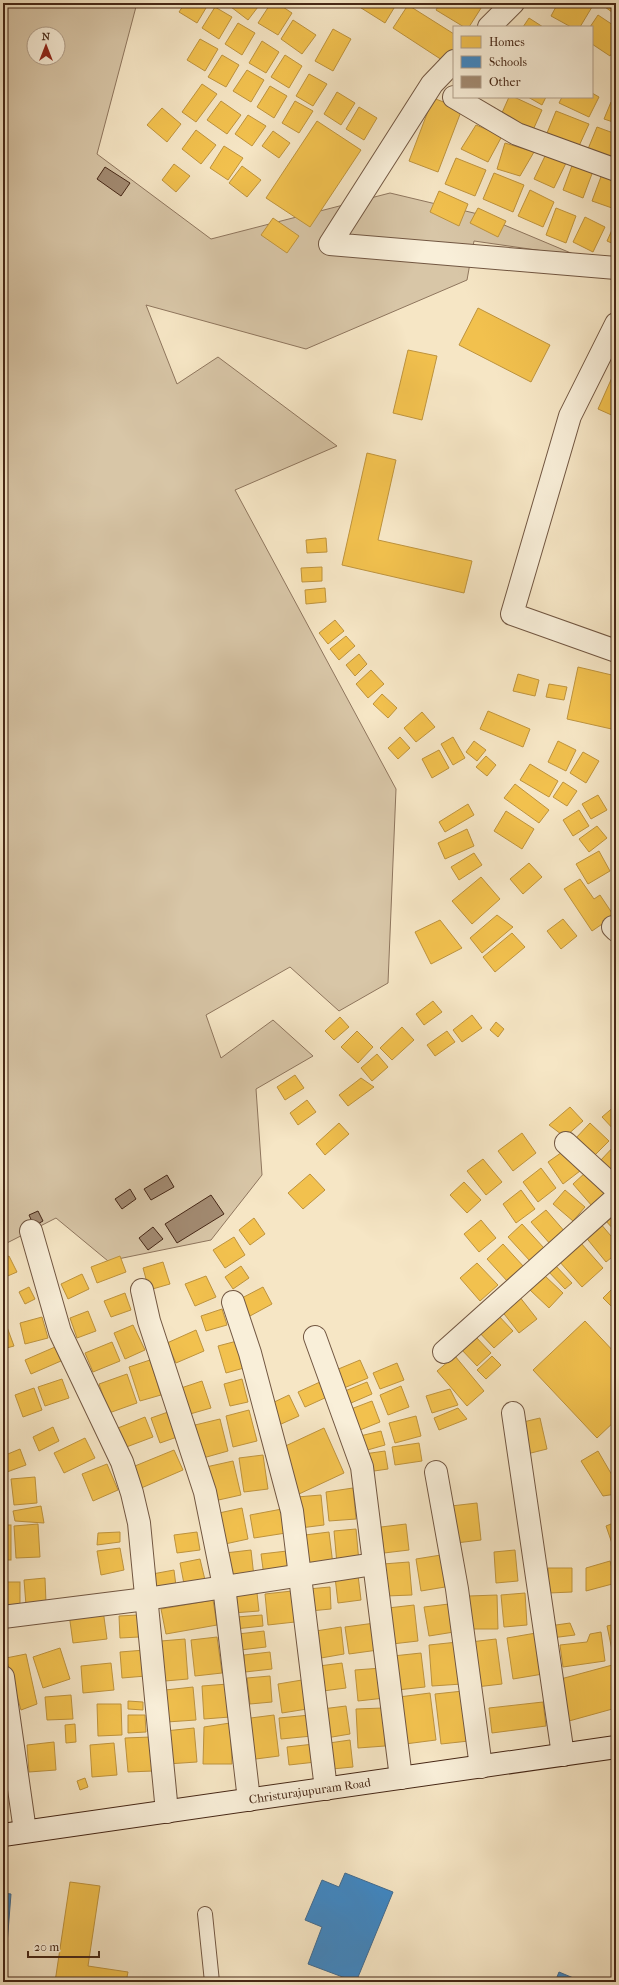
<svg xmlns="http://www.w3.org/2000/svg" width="619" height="1985" viewBox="0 0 619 1985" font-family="'IM FELL French Canon',serif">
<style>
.green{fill:#d8c6a7;stroke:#8f765e;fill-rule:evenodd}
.homes{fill:#f2c14e;stroke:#be933d}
.schools{fill:#3f88c5;stroke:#416b90}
.building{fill:#a28a71;stroke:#462716}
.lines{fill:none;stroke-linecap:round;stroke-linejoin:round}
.lane-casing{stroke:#725742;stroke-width:16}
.street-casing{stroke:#725742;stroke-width:24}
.secondary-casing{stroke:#462716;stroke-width:24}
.lane{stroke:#f9efd9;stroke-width:14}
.street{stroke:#f9efd9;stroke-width:22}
.secondary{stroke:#f9efd9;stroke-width:22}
.labels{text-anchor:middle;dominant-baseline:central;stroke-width:4;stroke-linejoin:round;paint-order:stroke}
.street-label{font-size:12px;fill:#462716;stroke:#f9efd9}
</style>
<rect width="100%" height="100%" fill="#f6e6c5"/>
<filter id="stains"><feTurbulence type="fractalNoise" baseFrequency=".005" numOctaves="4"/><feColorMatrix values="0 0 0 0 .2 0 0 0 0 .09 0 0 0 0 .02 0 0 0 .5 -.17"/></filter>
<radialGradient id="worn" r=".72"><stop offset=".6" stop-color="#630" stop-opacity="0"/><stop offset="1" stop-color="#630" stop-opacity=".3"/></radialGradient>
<!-- green -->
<path class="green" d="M3,3h134l-40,151 114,85 179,-46 88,21 100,42 -104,-15 -7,39 -161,69 -160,-44 31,79 41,-27 119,89 -102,44 161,299 -8,194 -49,28 -49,-44 -84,48 15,43 52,-38 40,36 -57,33 6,86 -51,65 -103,21 -52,-43 -53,27zM34,34h24v24h-24z"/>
<!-- homes -->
<g class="homes">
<polygon points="185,3 209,3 197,23 179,12"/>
<polygon points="234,3 261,3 248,20 231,7"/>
<polygon points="271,3 277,3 292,13 278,35 258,23"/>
<polygon points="360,3 397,3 385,23 358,6"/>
<polygon points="440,3 480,3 483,5 469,27 464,27 436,10"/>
<polygon points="558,3 585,3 592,7 580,27 571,27 551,16"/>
<polygon points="607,3 616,3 616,15 605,7"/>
<polygon points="408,5 454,34 454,49 442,60 393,28"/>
<polygon points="215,7 232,17 219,39 202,28"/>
<polygon points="598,15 616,27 616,47 610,56 592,44 592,27 590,27"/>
<polygon points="529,18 543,27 523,27"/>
<polygon points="293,20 316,35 302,54 281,39"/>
<polygon points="238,23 255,33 242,55 225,44"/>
<polygon points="333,29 351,39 333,71 315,61"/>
<polygon points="200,39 218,49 205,71 187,60"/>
<polygon points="262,41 279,52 266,73 249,63"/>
<polygon points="222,55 239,65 226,87 208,77"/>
<polygon points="285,55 302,66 289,88 271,77"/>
<polygon points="247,70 264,80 251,102 233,91"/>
<polygon points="309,74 327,84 313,106 296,96"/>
<polygon points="202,84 217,94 196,122 182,112"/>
<polygon points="270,86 287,96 274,118 257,107"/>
<polygon points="337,92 355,103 341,125 324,114"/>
<polygon points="592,93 599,97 589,117 559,103 562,97 592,97"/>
<polygon points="509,97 514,97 542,110 533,130 501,115"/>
<polygon points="528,97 546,97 542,105"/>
<polygon points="433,98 462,109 438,172 409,161"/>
<polygon points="221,101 241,115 227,134 207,120"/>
<polygon points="295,101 313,111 299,133 282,123"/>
<polygon points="611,102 616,104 616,123 604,119"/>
<polygon points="359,107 377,118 364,140 346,129"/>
<polygon points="162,108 181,124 167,142 147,125"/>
<polygon points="556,111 589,124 579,146 547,133"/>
<polygon points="248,115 266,126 252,146 235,134"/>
<polygon points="317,121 361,150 310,227 266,198"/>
<polygon points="476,125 502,136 488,162 461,149"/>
<polygon points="597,127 616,134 616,160 588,149"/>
<polygon points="196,130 216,145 201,164 182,149"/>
<polygon points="273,131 290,143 279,158 262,146"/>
<polygon points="505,143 534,152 520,176 497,169"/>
<polygon points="224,146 243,158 228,180 210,168"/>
<polygon points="546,154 566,163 554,188 534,179"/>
<polygon points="456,158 486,170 475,196 445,184"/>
<polygon points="573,163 593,171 583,198 563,190"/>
<polygon points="174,164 190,176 176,192 162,180"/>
<polygon points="242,166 261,180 247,197 229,183"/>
<polygon points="494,173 524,185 513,212 483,199"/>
<polygon points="602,174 616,180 616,198 612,208 592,201"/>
<polygon points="530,190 554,202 543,227 518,216"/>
<polygon points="439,191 468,204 459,226 430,212"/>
<polygon points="478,208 506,221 498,237 470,223"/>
<polygon points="556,208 576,216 566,243 546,235"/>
<polygon points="585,217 605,227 593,252 573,242"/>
<polygon points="273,218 299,236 287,253 261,235"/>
<polygon points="616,221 616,245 607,241"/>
<polygon points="478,308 550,345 531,382 459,345"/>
<polygon points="408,350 437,356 422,420 393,413"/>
<polygon points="614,373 616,374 616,417 598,409"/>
<polygon points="367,453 396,460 378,540 472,561 464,593 342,565"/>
<polygon points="326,538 327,552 307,553 306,540"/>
<polygon points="322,567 322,581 302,582 301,568"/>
<polygon points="325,588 326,602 306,604 305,590"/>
<polygon points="335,620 344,631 328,644 319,633"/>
<polygon points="346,636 355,646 339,660 330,649"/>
<polygon points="359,654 367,664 355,676 346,665"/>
<polygon points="578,667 616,676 616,730 567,719"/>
<polygon points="371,670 384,684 368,698 356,684"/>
<polygon points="518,674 539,680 535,696 513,691"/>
<polygon points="549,684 567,687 564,700 546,697"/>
<polygon points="382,694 397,708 388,718 373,704"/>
<polygon points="488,711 530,729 523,747 480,729"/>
<polygon points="422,712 435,727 416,742 404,728"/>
<polygon points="400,737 410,748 398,759 388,748"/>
<polygon points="453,737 465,758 453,765 441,744"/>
<polygon points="474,741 486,750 477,761 466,752"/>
<polygon points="558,741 576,750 566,771 548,762"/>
<polygon points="439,750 449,768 432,778 422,759"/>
<polygon points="583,752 599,761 586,783 570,773"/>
<polygon points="486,756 496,765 487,776 476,767"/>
<polygon points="530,764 558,781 549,797 520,780"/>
<polygon points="563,782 577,791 567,806 553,797"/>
<polygon points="515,784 549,810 539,823 504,798"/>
<polygon points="598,795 607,810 591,819 582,804"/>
<polygon points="468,804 474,815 445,832 439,822"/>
<polygon points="579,810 589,826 573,836 563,820"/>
<polygon points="506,811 534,829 522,849 494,831"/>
<polygon points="597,826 607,838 589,852 579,839"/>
<polygon points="467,829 474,846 445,859 438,843"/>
<polygon points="599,851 610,871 588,884 576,864"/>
<polygon points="474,853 482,865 459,880 451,867"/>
<polygon points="529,863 542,877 523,894 510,879"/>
<polygon points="481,877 500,899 472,924 452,901"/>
<polygon points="580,879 594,899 600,895 614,916 592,931 564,889"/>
<polygon points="497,915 513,927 482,953 470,938"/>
<polygon points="563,919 577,936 561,949 547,931"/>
<polygon points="440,920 462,948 431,964 415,932"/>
<polygon points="512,933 525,947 495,972 483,957"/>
<polygon points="433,1001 442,1012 424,1025 416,1014"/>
<polygon points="472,1015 482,1028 462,1042 453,1030"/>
<polygon points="340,1017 349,1027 334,1040 325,1031"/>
<polygon points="496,1022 504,1029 498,1037 490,1030"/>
<polygon points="402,1027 414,1040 392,1060 380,1048"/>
<polygon points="357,1031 373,1047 358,1063 341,1047"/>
<polygon points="447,1031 455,1042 435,1056 427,1045"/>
<polygon points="377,1054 388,1067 372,1081 361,1068"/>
<polygon points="295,1075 304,1088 285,1100 277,1087"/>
<polygon points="361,1078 374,1087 348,1106 339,1095"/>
<polygon points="307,1100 316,1112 298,1125 290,1113"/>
<polygon points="616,1105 616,1132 602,1117"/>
<polygon points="570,1107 583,1121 565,1137 549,1125"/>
<polygon points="339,1123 349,1134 325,1155 316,1144"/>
<polygon points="590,1123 609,1141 593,1157 575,1139"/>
<polygon points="522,1133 536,1153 513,1171 498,1151"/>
<polygon points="616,1144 616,1176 600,1161"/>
<polygon points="565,1150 580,1171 563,1184 548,1162"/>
<polygon points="483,1159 502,1182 486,1195 467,1171"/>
<polygon points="541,1168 556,1188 538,1202 523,1182"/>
<polygon points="586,1172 605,1194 592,1206 573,1184"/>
<polygon points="310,1174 325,1190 303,1209 288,1193"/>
<polygon points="464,1182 481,1200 467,1213 450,1195"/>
<polygon points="521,1190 535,1209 516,1223 503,1204"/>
<polygon points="565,1190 585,1207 573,1221 553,1204"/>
<polygon points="616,1209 616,1232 604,1219"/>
<polygon points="546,1210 566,1233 551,1245 531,1222"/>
<polygon points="254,1218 265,1234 250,1245 239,1230"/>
<polygon points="481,1220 496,1238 479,1252 464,1234"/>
<polygon points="600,1223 616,1242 616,1254 606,1262 584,1235"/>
<polygon points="522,1224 544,1248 530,1261 508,1237"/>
<polygon points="234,1237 245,1255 225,1268 213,1250"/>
<polygon points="580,1242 603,1268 582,1287 559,1261"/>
<polygon points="503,1244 524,1267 508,1282 487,1259"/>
<polygon points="9,1256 17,1272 3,1278 3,1259"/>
<polygon points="120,1256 126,1272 97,1283 91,1267"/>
<polygon points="163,1262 170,1284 149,1290 143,1268"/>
<polygon points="477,1263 498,1285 480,1301 460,1278"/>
<polygon points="554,1264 572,1283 565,1289 547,1270"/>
<polygon points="241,1266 249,1278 233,1289 225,1277"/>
<polygon points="82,1274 89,1289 68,1299 61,1284"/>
<polygon points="544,1275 563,1293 549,1308 530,1290"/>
<polygon points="206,1276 216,1297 195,1306 185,1284"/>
<polygon points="616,1285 616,1311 603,1298"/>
<polygon points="29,1287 35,1299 25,1304 19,1292"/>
<polygon points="263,1287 272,1304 250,1316 240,1299"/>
<polygon points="125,1293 131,1310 111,1317 104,1301"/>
<polygon points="519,1296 537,1319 519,1333 501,1310"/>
<polygon points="222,1309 227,1325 206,1331 201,1316"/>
<polygon points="88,1311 96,1331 77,1338 70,1318"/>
<polygon points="496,1313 513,1331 494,1348 477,1330"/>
<polygon points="42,1317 48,1338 25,1344 20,1323"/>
<polygon points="585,1321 616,1354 616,1420 597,1438 533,1370"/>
<polygon points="133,1325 145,1350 125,1359 114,1333"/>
<polygon points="7,1327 14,1346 3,1349 3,1329"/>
<polygon points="196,1330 204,1351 176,1363 167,1343"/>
<polygon points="475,1336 491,1353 477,1366 461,1349"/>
<polygon points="237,1341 244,1368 226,1373 218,1346"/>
<polygon points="112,1342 120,1361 93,1372 85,1353"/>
<polygon points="55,1347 61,1361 31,1374 25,1360"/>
<polygon points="455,1356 484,1391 467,1406 437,1371"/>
<polygon points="492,1356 501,1365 486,1379 477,1370"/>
<polygon points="150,1360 161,1395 140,1401 129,1367"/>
<polygon points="360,1360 368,1378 344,1388 336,1370"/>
<polygon points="397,1363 404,1380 380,1389 373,1373"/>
<polygon points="127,1374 137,1403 109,1413 99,1384"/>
<polygon points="62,1379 69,1398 45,1406 38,1387"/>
<polygon points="242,1379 248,1402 230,1406 224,1384"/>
<polygon points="202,1381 211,1408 190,1414 181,1388"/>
<polygon points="320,1382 327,1397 305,1407 298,1392"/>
<polygon points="367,1382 372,1394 351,1403 345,1391"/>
<polygon points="401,1386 409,1407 388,1415 380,1395"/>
<polygon points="34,1388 42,1410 23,1417 15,1395"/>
<polygon points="450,1389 458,1405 432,1413 426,1396"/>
<polygon points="289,1395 299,1416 279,1425 270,1404"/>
<polygon points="372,1401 380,1422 360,1430 351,1409"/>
<polygon points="458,1408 467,1419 439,1430 434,1418"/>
<polygon points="249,1410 257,1441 233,1447 226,1416"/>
<polygon points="171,1411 180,1436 160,1443 151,1418"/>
<polygon points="416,1416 421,1436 395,1443 389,1423"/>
<polygon points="145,1417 153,1437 121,1449 113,1430"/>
<polygon points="540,1418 547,1449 527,1454 519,1423"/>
<polygon points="220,1419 228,1451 203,1458 195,1425"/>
<polygon points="53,1427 59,1441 39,1451 33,1437"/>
<polygon points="324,1428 344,1473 299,1494 279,1449"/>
<polygon points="381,1431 385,1445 364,1451 360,1436"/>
<polygon points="85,1438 95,1458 64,1473 54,1453"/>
<polygon points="419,1443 422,1461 395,1465 392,1447"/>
<polygon points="20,1449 26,1465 7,1472 3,1462 3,1456"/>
<polygon points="174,1450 183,1470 139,1489 130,1468"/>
<polygon points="385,1451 388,1469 367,1472 364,1454"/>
<polygon points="598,1451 616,1482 616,1494 603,1496 581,1461"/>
<polygon points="263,1455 268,1489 244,1492 239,1458"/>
<polygon points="233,1461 241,1495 214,1501 206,1467"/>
<polygon points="107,1464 118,1490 93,1501 82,1474"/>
<polygon points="35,1477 37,1503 14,1505 11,1479"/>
<polygon points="353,1488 356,1519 329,1521 326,1492"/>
<polygon points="3,1494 6,1494 7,1518 3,1518"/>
<polygon points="321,1495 324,1525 300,1528 297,1497"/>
<polygon points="477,1503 481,1540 456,1543 451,1506"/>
<polygon points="41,1506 44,1523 15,1521 13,1511"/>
<polygon points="242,1508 248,1539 225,1544 219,1513"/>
<polygon points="282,1509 286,1533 254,1538 250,1515"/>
<polygon points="616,1522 616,1555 606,1526"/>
<polygon points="38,1524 40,1557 16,1558 14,1526"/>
<polygon points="406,1524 409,1550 384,1553 381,1527"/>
<rect x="3" y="1525" width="8" height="35"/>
<polygon points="356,1529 359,1562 337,1564 334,1531"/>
<polygon points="120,1532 120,1542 97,1545 98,1533"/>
<polygon points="197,1532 200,1550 177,1553 174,1535"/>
<polygon points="329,1532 333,1565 308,1568 305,1535"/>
<polygon points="120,1548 124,1570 101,1575 97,1551"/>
<polygon points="251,1550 254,1577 228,1580 225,1553"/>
<polygon points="515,1550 518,1581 496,1583 494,1552"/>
<polygon points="287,1551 289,1573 264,1576 261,1554"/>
<polygon points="441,1555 445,1587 421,1591 416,1559"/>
<polygon points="200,1559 205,1580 184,1584 180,1563"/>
<polygon points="610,1561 616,1583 586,1591 586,1568"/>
<polygon points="409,1562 412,1595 386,1596 383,1564"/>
<polygon points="548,1568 572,1568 572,1592 549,1593"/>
<polygon points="174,1570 176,1586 150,1590 147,1575"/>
<polygon points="358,1575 361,1600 338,1603 335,1577"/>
<polygon points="45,1578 46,1603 26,1605 24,1580"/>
<rect x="3" y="1582" width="17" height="26"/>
<polygon points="330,1587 331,1609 310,1611 308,1589"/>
<polygon points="292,1591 295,1622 268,1625 265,1594"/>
<polygon points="257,1593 259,1611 233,1613 230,1596"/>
<polygon points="525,1593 527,1625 504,1627 501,1595"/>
<polygon points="497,1595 498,1629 470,1629 469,1596"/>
<polygon points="213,1600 217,1625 166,1634 161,1609"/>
<polygon points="449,1604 454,1632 429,1636 424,1607"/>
<polygon points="414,1605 418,1641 392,1644 388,1608"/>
<polygon points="103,1610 107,1639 73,1643 69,1614"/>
<polygon points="138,1615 139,1637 120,1638 119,1616"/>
<polygon points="262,1615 263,1626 235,1629 237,1617"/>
<polygon points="375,1623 378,1650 349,1654 345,1627"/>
<polygon points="570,1623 575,1635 551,1638 549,1626"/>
<polygon points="616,1624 616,1649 612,1650 607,1626"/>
<polygon points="341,1627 344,1654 321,1658 316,1631"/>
<polygon points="264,1631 266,1647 240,1650 238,1634"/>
<polygon points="601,1632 605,1661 563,1667 560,1645 587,1642 590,1634"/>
<polygon points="536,1633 543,1674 513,1679 507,1638"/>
<polygon points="217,1637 222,1673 195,1676 191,1640"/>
<polygon points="185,1639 188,1679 165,1681 161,1641"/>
<polygon points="496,1639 502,1684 476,1687 470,1642"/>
<polygon points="458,1642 462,1684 432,1686 429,1645"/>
<polygon points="60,1648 70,1679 43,1688 33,1657"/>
<polygon points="145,1650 146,1676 122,1678 120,1652"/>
<polygon points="270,1652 272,1669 245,1672 244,1655"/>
<polygon points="421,1653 425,1687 397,1690 393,1656"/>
<polygon points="26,1654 37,1704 21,1710 6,1658"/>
<polygon points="111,1663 114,1690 83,1693 81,1666"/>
<polygon points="342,1663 346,1688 323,1691 319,1666"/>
<polygon points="616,1664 616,1708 569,1721 557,1680"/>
<polygon points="382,1668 385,1698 358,1701 355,1670"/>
<polygon points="270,1676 272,1702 250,1704 247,1678"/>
<polygon points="302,1680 307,1709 282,1713 278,1684"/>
<polygon points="228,1684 230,1717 204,1719 202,1686"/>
<polygon points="193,1687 196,1720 167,1722 165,1690"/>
<polygon points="463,1691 469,1741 441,1744 435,1694"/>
<polygon points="430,1693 436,1740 405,1744 399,1697"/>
<polygon points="71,1695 73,1719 47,1720 45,1697"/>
<polygon points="128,1701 143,1702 143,1710 128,1709"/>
<polygon points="543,1702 546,1726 492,1733 489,1708"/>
<polygon points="97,1704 121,1704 122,1735 98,1736"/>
<polygon points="346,1706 350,1734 326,1738 322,1709"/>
<polygon points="383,1708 385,1746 358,1748 356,1709"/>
<polygon points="128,1715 145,1715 146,1732 128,1733"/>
<polygon points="274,1715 279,1756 248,1760 243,1719"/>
<polygon points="310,1715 312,1736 281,1739 279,1718"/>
<polygon points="230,1723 232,1764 203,1764 204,1727"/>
<polygon points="75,1724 76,1742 66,1743 65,1725"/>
<polygon points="194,1728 197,1762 167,1764 165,1731"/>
<polygon points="151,1737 153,1771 128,1772 125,1738"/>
<polygon points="350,1740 353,1767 332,1769 329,1743"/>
<polygon points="54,1742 56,1770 29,1772 27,1745"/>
<polygon points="114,1743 117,1775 92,1777 90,1745"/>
<polygon points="314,1744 316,1762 289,1765 287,1747"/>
<polygon points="85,1778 88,1787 80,1790 77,1781"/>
<polygon points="70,1882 100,1886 88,1966 128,1972 126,1982 55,1982"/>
</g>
<!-- schools -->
<g class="schools">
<polygon points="345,1873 393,1892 356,1982 308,1964 322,1927 305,1920 322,1880 339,1887"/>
<polygon points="3,1893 11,1894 5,1970 3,1970"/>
<polygon points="559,1972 583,1982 555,1982"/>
</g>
<!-- building -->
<g class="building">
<polygon points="105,167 130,183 121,196 97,179"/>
<polygon points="167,1175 174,1187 151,1200 144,1189"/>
<polygon points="130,1189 136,1199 122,1209 115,1199"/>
<polygon points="211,1195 224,1214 177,1243 165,1224"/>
<polygon points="38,1211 43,1221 34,1226 29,1215"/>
<polygon points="153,1227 163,1239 148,1250 139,1238"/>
</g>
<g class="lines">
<defs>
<polyline id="lane" points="205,1914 212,1982"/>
<g id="street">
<polyline points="489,27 513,3"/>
<polyline points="454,61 432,84 330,244 616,268"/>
<polyline points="454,97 517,134 616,170"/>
<polyline points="616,324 570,416 512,614 616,651"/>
<polyline points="613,927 616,930"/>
<polyline points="566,1143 616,1189"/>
<polyline points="31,1231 60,1332 122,1462 132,1493 139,1523 167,1812"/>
<polyline points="142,1290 149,1321 205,1492 224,1586 249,1800"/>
<polyline points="233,1302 250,1353 292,1511 326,1789"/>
<polyline points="315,1337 362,1467 401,1778"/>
<polyline points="444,1352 616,1198"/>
<polyline points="513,1413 563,1755"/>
<polyline points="436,1472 457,1589 481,1767"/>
<polyline points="3,1617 146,1599 374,1564"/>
<polyline points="3,1677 25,1831"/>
</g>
<g id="secondary">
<path id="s1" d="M3,1835l613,-88"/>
</g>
</defs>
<!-- lane casing -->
<use href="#lane" class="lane-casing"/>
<!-- street casing -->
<use href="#street" class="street-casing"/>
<!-- secondary casing -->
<use href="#secondary" class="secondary-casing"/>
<!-- lane -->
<use href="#lane" class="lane"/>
<!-- street -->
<use href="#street" class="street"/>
<!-- secondary -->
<use href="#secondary" class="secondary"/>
</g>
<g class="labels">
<!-- street labels -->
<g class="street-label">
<text stroke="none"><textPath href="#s1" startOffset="310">Christurajupuram Road</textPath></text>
</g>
</g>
<!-- margin -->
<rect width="619" height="1985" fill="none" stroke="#f6e6c5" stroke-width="16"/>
<rect x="4" y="4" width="611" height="1977" fill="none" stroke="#462716" stroke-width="2"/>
<rect x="8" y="8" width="603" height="1969" fill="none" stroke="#462716"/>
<!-- legend -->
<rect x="453" y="26" width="140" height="72" fill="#f9efd9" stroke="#b19f8b"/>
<rect x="461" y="36" width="20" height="12" fill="#f2c14e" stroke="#b19f8b"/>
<text x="489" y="46" font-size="12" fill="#462716">Homes</text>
<rect x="461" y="56" width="20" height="12" fill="#3f88c5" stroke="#b19f8b"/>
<text x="489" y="66" font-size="12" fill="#462716">Schools</text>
<rect x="461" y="76" width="20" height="12" fill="#a28a71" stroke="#b19f8b"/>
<text x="489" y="86" font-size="12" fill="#462716">Other</text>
<!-- north arrow -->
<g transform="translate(46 46)"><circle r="19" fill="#f9efd9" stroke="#b19f8b"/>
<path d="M0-3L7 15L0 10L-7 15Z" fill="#8f2418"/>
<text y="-6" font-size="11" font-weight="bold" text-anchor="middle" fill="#462716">N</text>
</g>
<!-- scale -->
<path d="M28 1951v6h71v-6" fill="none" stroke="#462716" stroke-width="2"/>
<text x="34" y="1951" font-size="12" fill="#462716" stroke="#f9efd9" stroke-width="3" paint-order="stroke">20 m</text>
<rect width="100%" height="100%" filter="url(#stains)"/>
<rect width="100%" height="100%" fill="url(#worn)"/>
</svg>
